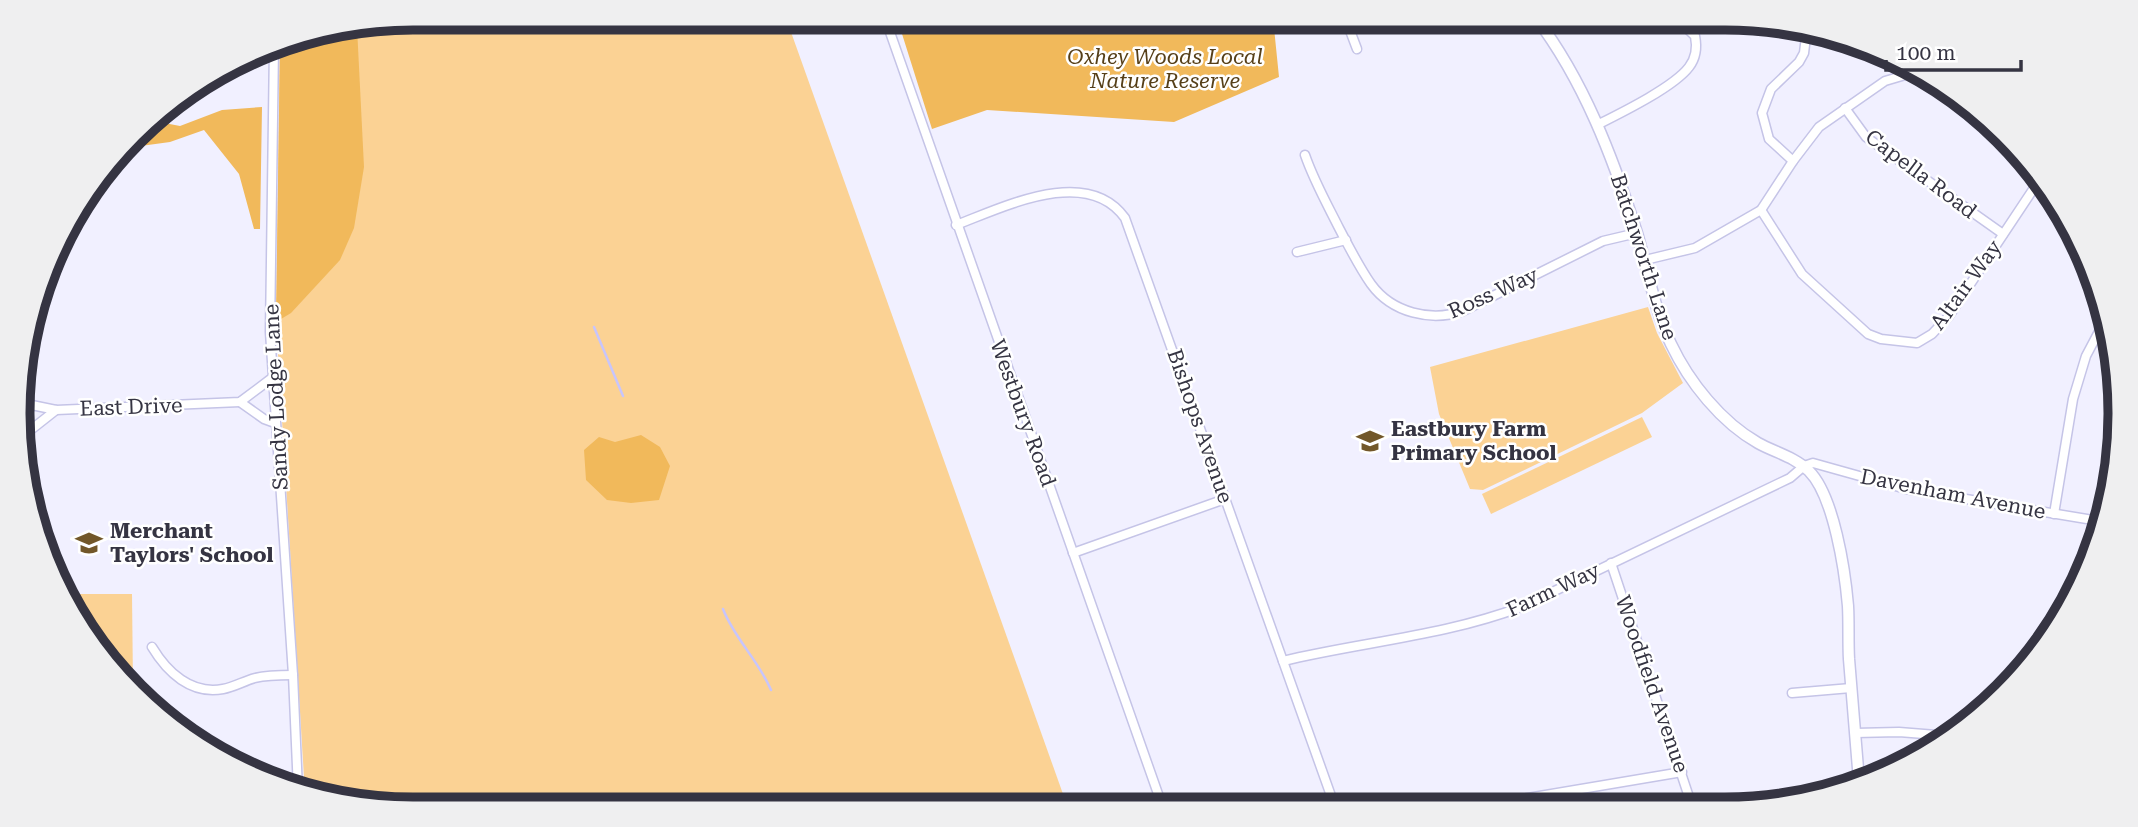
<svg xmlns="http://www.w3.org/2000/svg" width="2138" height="827" viewBox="0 0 2138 827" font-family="'Roboto Serif',serif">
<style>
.green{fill:#fbd294}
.forest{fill:#f1b95b}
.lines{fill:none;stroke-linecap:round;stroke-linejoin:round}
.stream{stroke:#c8c5fc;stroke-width:2.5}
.minor-casing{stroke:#c5c4e7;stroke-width:11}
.tertiary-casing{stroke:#c5c4e7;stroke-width:13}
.minor{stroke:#fff;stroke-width:8}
.tertiary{stroke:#fff;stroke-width:10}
.labels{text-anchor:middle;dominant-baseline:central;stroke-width:5;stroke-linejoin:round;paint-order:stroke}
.park-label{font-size:21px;font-style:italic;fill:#563f18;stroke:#fff}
.street-label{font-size:21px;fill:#353442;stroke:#fff}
.poi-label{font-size:21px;font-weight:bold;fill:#353442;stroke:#fff;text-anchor:start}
.rim{fill:none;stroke:#353442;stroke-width:9}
</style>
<rect width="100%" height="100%" fill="#f1f0ff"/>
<!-- green -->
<g class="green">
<polygon points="414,18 786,18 1068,808 414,809 311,796 305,793 276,322 280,42 286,39"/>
<polygon points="1648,307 1657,333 1683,383 1642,413 1483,490 1470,489 1439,414 1430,367"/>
<polygon points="1642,417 1652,437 1491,514 1482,494"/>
<polygon points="68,594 132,594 133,685 84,633"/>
</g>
<!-- forest -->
<g class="forest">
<polygon points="897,18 1273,18 1279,77 1174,122 987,110 932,129"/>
<polygon points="357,27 364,167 354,228 340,260 291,313 276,322 280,42 286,39"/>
<polygon points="262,107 260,229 254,229 239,174 204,130 170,142 126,148 149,120 180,126 222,110"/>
<polygon points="641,435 660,447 670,466 659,500 631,503 607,500 586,480 584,450 599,437 615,442"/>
</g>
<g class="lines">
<!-- stream -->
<g class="stream">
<polyline points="594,327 623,396"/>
<path d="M723,609c11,29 36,52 48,81"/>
</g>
<defs>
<g id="minor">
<polyline points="885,18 1163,808"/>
<polyline points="1298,18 1302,24 1313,26 1346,20 1357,49"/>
<polyline points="274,46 270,332 293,675 298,790"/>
<polyline points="1845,108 1866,137 2003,234"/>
<path d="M1597,125c24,-12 77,-38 92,-58 7,-9 8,-21 6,-31l-19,-18"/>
<path d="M1305,155c9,26 22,49 34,73 10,19 20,39 32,56 21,29 60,38 92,27l140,-70 34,-8"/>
<polyline points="1793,161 1769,139 1762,113 1771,89 1799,62 1804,53 1807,28"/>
<polyline points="1761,210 1802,274 1868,334 1881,339 1917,343 1932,334 1949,316 2038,182"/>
<path d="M956,225c48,-18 131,-60 169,-7l210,589"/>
<polyline points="1297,252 1346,240"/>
<polyline points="1645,260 1695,248 1761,210 1793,161 1819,127 1885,81 1912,73"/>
<polyline points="240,402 264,419 275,423"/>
<polyline points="22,403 56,410 240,402 272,378"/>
<polyline points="23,436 56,410"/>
<polyline points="2054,514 2073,399 2086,356 2104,322"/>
<polyline points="1073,553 1225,499"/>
<polyline points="1611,563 1692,806"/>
<path d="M152,647c15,25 39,48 71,42 11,-2 21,-8 32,-11 12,-3 25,-3 38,-3"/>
<path d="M1283,661c79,-19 161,-25 238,-54l269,-129 14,-12 9,-3 93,26 199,33"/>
<polyline points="1792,693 1851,688"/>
<polyline points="1855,733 1899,732 1949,736"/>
<polyline points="1474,807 1682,772"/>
</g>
<path id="tertiary" d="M1536,18c48,63 77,140 101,215 11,37 17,76 34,111 18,38 50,78 87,99 16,9 37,14 51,28 25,25 36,100 39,135 1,18 0,36 1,53 3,41 7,81 10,122"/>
</defs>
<!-- minor casing -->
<use href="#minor" class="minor-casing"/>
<!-- tertiary casing -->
<use href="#tertiary" class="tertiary-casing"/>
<!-- minor -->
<use href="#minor" class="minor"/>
<!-- tertiary -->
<use href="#tertiary" class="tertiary"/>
</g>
<!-- icons -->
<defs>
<symbol id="school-bare" viewBox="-9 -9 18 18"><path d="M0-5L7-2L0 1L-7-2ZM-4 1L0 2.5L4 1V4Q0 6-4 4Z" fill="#725729" stroke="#fff" stroke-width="2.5" paint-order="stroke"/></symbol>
</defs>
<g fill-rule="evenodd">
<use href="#school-bare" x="1351" y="422" width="38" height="38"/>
<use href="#school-bare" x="70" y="524" width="38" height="38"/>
</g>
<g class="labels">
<!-- park labels -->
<g class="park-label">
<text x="1165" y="57">Oxhey Woods Local<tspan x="1165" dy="24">Nature Reserve</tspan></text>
</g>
<!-- street labels -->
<g class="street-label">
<text transform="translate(1921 174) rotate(37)">Capella Road</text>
<text transform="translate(1644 257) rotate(72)">Batchworth Lane</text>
<text transform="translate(1966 285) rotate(-54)">Altair Way</text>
<text transform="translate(1493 293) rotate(-24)">Ross Way</text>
<text transform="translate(276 397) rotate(-93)">Sandy Lodge Lane</text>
<text transform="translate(131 407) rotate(-2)">East Drive</text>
<text transform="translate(1023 413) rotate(70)">Westbury Road</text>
<text transform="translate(1200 426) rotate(71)">Bishops Avenue</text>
<text transform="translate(1953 494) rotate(11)">Davenham Avenue</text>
<text transform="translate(1553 590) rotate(-25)">Farm Way</text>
<text transform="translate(1652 684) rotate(71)">Woodfield Avenue</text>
</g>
<!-- poi labels -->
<g class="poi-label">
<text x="1391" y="429">Eastbury Farm<tspan x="1391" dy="24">Primary School</tspan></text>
<text x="110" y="531">Merchant<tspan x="110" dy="24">Taylors' School</tspan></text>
</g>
</g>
<!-- crop -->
<path d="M0 0H2138V827H0ZM413 30H1725A383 383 0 0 1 2108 413V414A383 383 0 0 1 1725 797H413A383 383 0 0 1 30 414V413A383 383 0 0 1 413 30Z" fill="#efeff0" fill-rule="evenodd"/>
<path class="rim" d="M413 30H1725A383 383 0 0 1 2108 413V414A383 383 0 0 1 1725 797H413A383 383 0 0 1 30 414V413A383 383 0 0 1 413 30Z"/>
<!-- scale -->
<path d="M1886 60v10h135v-10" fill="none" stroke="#353442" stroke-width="3.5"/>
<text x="1896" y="60" font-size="21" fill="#353442" stroke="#ffffff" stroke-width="5" paint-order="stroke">100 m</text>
</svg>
